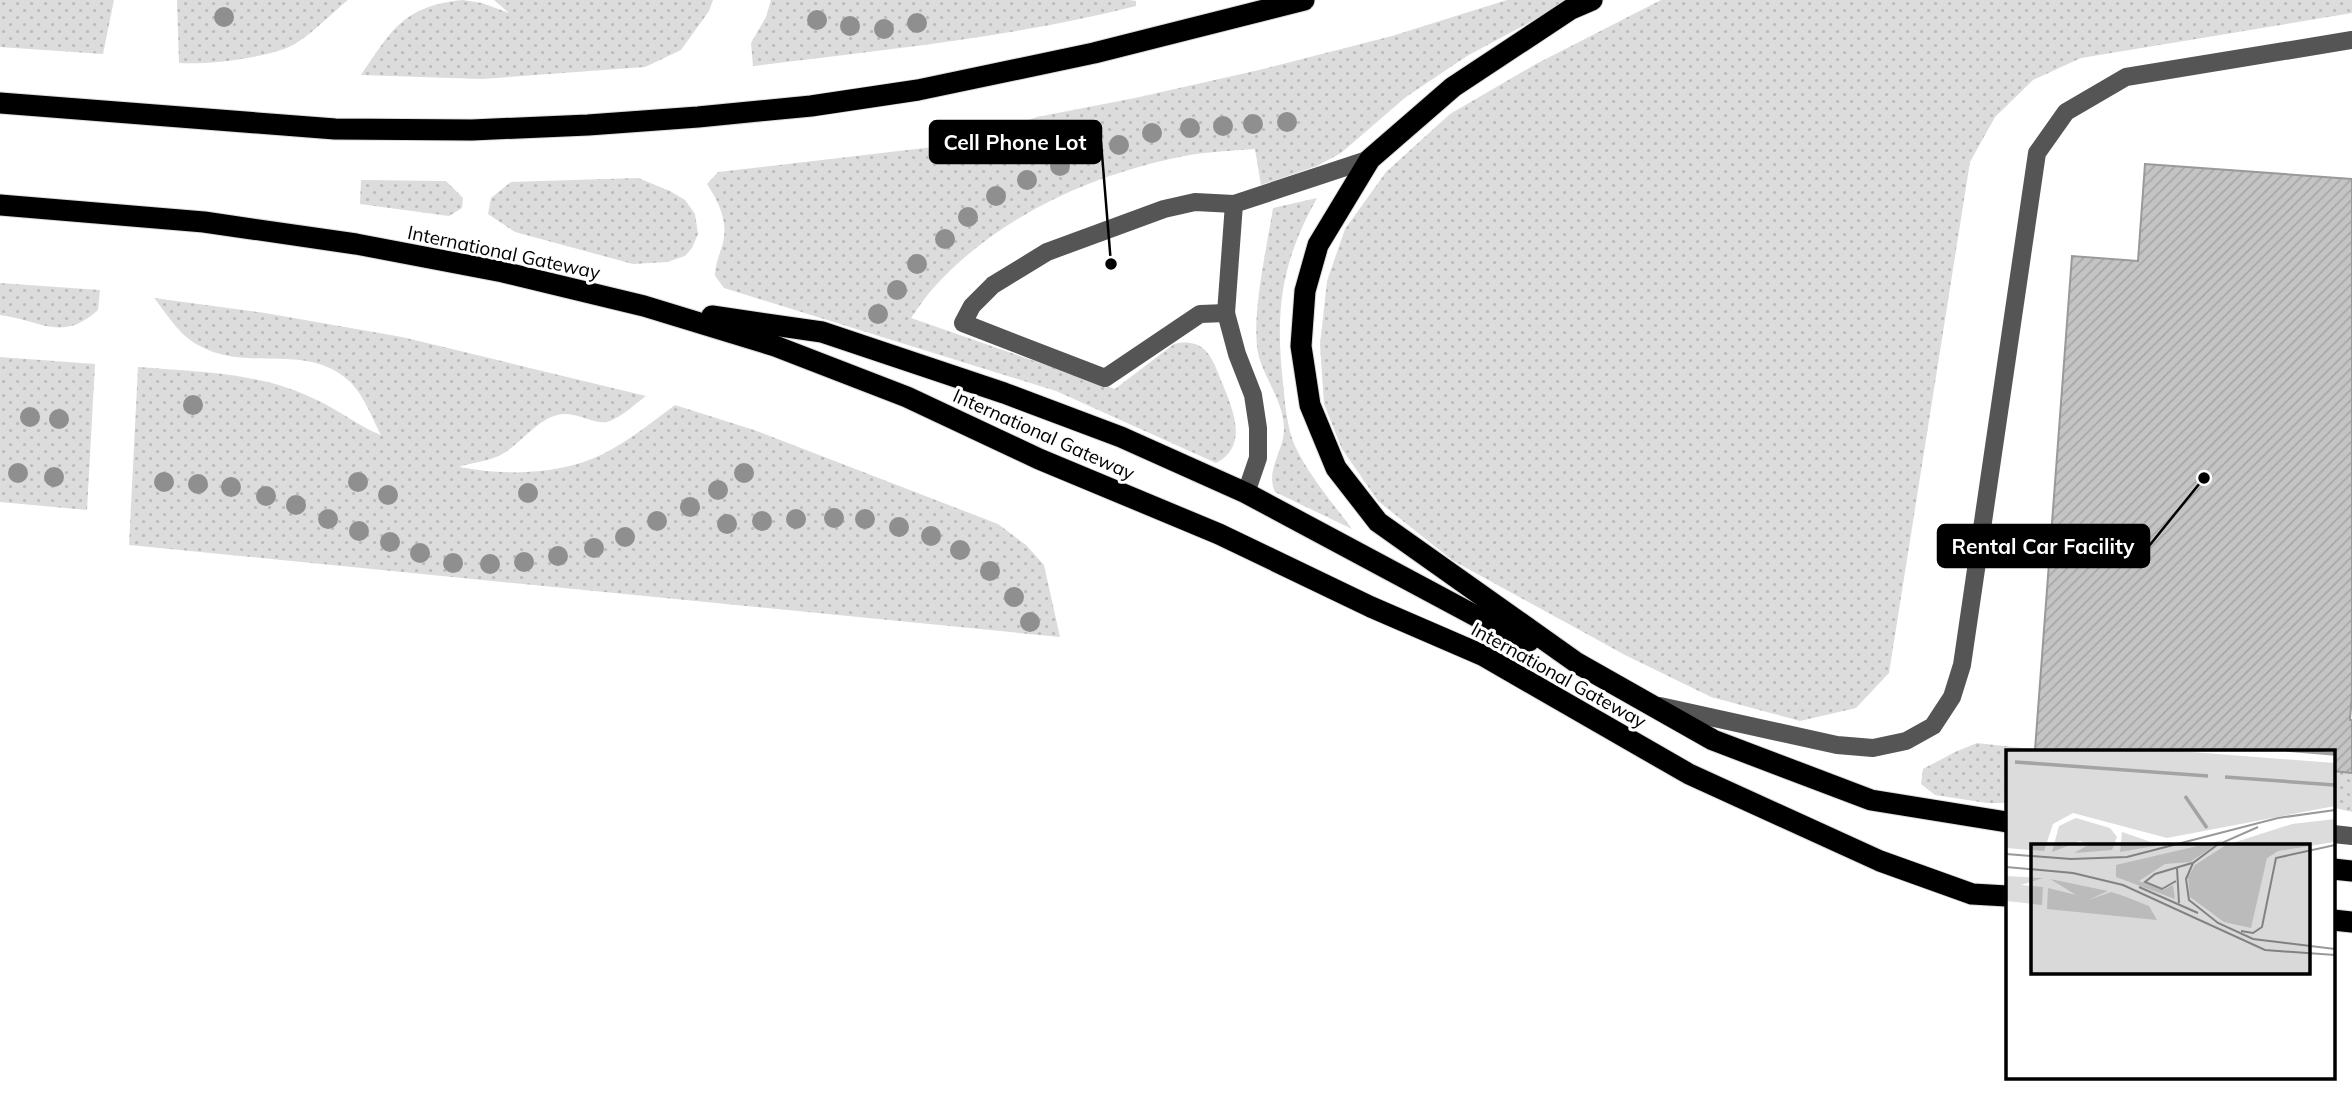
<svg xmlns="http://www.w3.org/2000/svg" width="2352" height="1096" viewBox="0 0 2352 1096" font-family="Mulish,sans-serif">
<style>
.grass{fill:url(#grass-dots)}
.building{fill:url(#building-hatch);stroke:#999;stroke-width:2}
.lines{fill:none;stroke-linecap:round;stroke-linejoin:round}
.highway-casing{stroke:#dbdbdb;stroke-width:23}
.minor{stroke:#555;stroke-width:18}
.highway{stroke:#000;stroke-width:21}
.tree{fill:#8f8f8f}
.labels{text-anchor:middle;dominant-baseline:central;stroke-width:6;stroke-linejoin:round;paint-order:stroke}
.street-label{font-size:19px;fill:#000;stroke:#fff}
.inset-river{fill:none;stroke:#a3a3a3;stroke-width:3.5}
.inset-road{fill:none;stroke:#999;stroke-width:2}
.view{fill:#000;fill-opacity:0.15;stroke:#000;stroke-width:3.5}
.inset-edge{fill:none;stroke:#000;stroke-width:3.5}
.leader{fill:none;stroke:#000;stroke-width:2.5}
.callout-dot{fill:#000;stroke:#fff;stroke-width:2.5}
.callout{fill:#000;stroke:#000;stroke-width:2.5}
.callout-label{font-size:21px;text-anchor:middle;font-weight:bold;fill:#fff}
</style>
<defs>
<pattern id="grass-dots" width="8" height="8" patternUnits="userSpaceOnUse" patternTransform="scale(1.75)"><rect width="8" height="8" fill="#dcdcdc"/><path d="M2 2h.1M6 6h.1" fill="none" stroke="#bbb" stroke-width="1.8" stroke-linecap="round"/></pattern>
<pattern id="building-hatch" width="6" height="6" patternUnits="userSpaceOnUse" patternTransform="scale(1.75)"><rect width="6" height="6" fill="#c4c4c4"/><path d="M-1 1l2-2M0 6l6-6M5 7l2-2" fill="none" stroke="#a7a7a7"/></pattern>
</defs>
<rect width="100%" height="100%" fill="#fff"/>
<!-- grass -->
<g class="grass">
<polygon points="0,0 114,0 103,54 0,47"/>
<path d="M177,0h171c-16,13 -38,36 -55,45 -24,13 -88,20 -114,18z"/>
<path d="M463,0l19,3 27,10 -15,-13h219l-4,11 -28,39 -36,17 -163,12 -121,-4c31,-45 42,-69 102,-75z"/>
<path d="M771,0h358l7,1v5c-126,32 -255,44 -383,60l-2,-23 15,-26z"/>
<path d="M1507,0h64l-104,56 -61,41 -65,56 -24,13 -56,19 -6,-36c-28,2 -57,3 -85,10 -86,19 -173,60 -233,125 -10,10 -18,23 -26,34l204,71 59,-45c10,-3 23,-2 31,6 9,9 13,24 18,35 10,25 26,61 -7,78l-160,-72 -332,-103 -9,-12c0,-12 5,-22 8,-33 5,-22 -4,-41 -16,-59l11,-12 241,-28 78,-27 98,-19 124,-28 133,-34z"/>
<polygon points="1661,0 2352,0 2352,13 2081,58 2033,80 1995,117 1970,162 1889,673 1856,708 1800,721 1711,697 1625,655 1452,560 1378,501 1342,449 1324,404 1320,345 1327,281 1345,229 1386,172 1450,114 1536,64"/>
<polygon points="638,178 670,191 685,200 695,214 698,234 692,248 685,256 667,262 633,264 515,232 488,214 491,198 511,182"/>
<polygon points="361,180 446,181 463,198 462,208 449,216 360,204"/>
<path d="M1317,198c-36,65 -42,112 -34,185 2,20 4,45 12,63 14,30 38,57 57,83l-77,-37c-10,-22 9,-41 9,-63 0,-28 -20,-50 -26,-76 -7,-39 9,-105 15,-145z"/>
<path d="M0,283l100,7 -2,20c-36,33 -58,10 -98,5z"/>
<path d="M154,298l111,15 137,24 244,59c-11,8 -23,20 -36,25 -13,6 -35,-11 -53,-6 -21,6 -34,26 -53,38 -14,9 -32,9 -45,14 47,9 101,8 144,-13 26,-13 49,-32 72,-49l79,25 244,94 28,21 18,20 16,72 -931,-92 9,-178c62,5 124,5 181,34 21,10 41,26 62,34 -9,-17 -18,-42 -33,-55 -43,-38 -102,-7 -150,-35 -19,-10 -31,-31 -44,-47z"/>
<polygon points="0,357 95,364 87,510 0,502"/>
<polygon points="1977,743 2049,751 2007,751 2007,803 1987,803 1935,795 1921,784 1923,769 1955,752"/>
<polygon points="2333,771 2352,773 2352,812 2335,808 2333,804"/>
</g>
<!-- building -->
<polygon class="building" points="2145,164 2352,179 2352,695 2350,720 2352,720 2352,773 2333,771 2333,751 2035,750 2072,256 2138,261"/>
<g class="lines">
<defs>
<g id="highway">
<polyline points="1592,0 1571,9 1453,87 1370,159 1318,245 1305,291 1301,346 1310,405 1336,468 1378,522 1577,663 1713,740 1871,800 2007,822"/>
<polyline points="0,103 335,129 472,130 588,125 698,117 811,106 918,90 1094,53 1304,0"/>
<polyline points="0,205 204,222 356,244 503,272 644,306 775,346 907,397 1039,459 1219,534 1371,607 1482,655 1689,774 1880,861 1972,894 2007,896"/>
<polyline points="712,316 822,332 1004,393 1121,437 1246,493 1487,622 1529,641"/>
<polyline points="2333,869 2352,871"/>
<polyline points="2333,920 2352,922"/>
</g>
</defs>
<!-- highway casing -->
<use href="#highway" class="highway-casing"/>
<!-- minor -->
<g class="minor">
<polyline points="1234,204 1226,313 1237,354 1253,395 1258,428 1258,458 1246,493"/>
<polyline points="1226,313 1200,314 1105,378 963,323 972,306 993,285 1047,252 1164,209 1195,202 1234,204 1370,159"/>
<polyline points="1660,706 1837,745 1873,748 1906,741 1933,726 1952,697 1962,665 2037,153 2066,112 2126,77 2352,40"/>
<polyline points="2333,834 2352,836"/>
</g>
<!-- highway -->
<use href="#highway" class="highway"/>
</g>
<!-- trees -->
<g class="tree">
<circle cx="224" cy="17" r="10"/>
<circle cx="817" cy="20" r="10"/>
<circle cx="917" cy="23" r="10"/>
<circle cx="850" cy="26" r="10"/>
<circle cx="884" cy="29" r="10"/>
<circle cx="1287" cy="122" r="10"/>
<circle cx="1253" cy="124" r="10"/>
<circle cx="1223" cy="126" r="10"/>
<circle cx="1190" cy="128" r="10"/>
<circle cx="1152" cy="133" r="10"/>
<circle cx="1119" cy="145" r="10"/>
<circle cx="1091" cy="153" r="10"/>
<circle cx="1060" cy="166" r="10"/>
<circle cx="1027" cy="180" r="10"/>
<circle cx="996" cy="196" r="10"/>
<circle cx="968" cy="217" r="10"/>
<circle cx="945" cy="239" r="10"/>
<circle cx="917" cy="264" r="10"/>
<circle cx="897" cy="290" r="10"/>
<circle cx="878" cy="314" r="10"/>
<circle cx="193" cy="405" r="10"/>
<circle cx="30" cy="417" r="10"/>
<circle cx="59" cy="419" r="10"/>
<circle cx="18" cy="473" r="10"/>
<circle cx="744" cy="473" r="10"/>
<circle cx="54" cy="477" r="10"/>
<circle cx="164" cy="482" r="10"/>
<circle cx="358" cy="482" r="10"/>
<circle cx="198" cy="484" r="10"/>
<circle cx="231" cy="487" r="10"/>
<circle cx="718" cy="490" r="10"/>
<circle cx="528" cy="493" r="10"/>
<circle cx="388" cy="495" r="10"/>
<circle cx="266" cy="496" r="10"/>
<circle cx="296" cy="505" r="10"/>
<circle cx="690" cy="507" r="10"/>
<circle cx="834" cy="518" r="10"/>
<circle cx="328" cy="519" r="10"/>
<circle cx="796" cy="519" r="10"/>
<circle cx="865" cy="519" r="10"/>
<circle cx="657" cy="521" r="10"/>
<circle cx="762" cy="521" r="10"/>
<circle cx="727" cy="524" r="10"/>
<circle cx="899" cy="527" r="10"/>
<circle cx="359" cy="531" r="10"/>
<circle cx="931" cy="536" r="10"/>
<circle cx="625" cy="537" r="10"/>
<circle cx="390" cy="542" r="10"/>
<circle cx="594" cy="548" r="10"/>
<circle cx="960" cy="550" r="10"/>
<circle cx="420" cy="553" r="10"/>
<circle cx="558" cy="556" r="10"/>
<circle cx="524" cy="562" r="10"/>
<circle cx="453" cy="563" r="10"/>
<circle cx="490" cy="564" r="10"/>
<circle cx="990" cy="571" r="10"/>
<circle cx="1014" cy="597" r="10"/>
<circle cx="1030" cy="622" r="10"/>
</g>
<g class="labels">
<!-- street labels -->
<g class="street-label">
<text transform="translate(504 252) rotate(12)">International Gateway</text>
<text transform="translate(1044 434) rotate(24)">International Gateway</text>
<text transform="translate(1559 675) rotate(29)">International Gateway</text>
</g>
</g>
<!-- overview -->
<g transform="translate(2006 750)">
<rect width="329" height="329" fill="#fff"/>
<path d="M0,0h160l169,13v43l-168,32 -94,-25 -20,11 -9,27 -38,-3zM70,68l34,10 7,9 -5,13 -38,3 16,-9 -10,-3 -28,11 7,-26zM329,69l-1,23 -56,9 -11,7 -16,70 -27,-6 -34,-25 -2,-20 7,-12 31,-20 66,-21zM116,82l29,10 15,2 -46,8zM217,90l-33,22 -25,2 -26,17 24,9 10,-5 2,14 -59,-22v-12zM0,126l37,2 -22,7 22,2 -1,18 -36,-4zM44,129l58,12 -20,9 23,-8 10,3 28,11 8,14 -110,-11 1,-21 28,7z" fill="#dcdcdc"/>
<path class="inset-river" d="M281,0l48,4M9,12l193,14M219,27l110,8M179,46l22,32"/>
<path class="inset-road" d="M252,77l-41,18 -24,18 -7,16 3,21 29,23 35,16 82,10M0,104l65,5 56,-2 151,-39 57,-8M0,117l67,6 50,12 142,65 70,5M171,118l2,35M170,131l-14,8 -17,-7 10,-8 37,-11M133,137l59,26M235,181l12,2 9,-6 14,-69 59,-13"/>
<path class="view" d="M25,94h279v130h-279z"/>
<rect width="329" height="329" class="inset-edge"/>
</g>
<!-- callouts -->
<path class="leader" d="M1111 264L1101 142M2204 478L2149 546"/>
<g class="callout-dot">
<circle cx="1111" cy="264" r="7"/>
<circle cx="2204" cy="478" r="7"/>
</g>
<g class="callout">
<rect x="930" y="121" width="171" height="42" rx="7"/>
<rect x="1938" y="525" width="211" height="42" rx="7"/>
</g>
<g class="callout-label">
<text x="1015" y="150">Cell Phone Lot</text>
<text x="2043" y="554">Rental Car Facility</text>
</g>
</svg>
